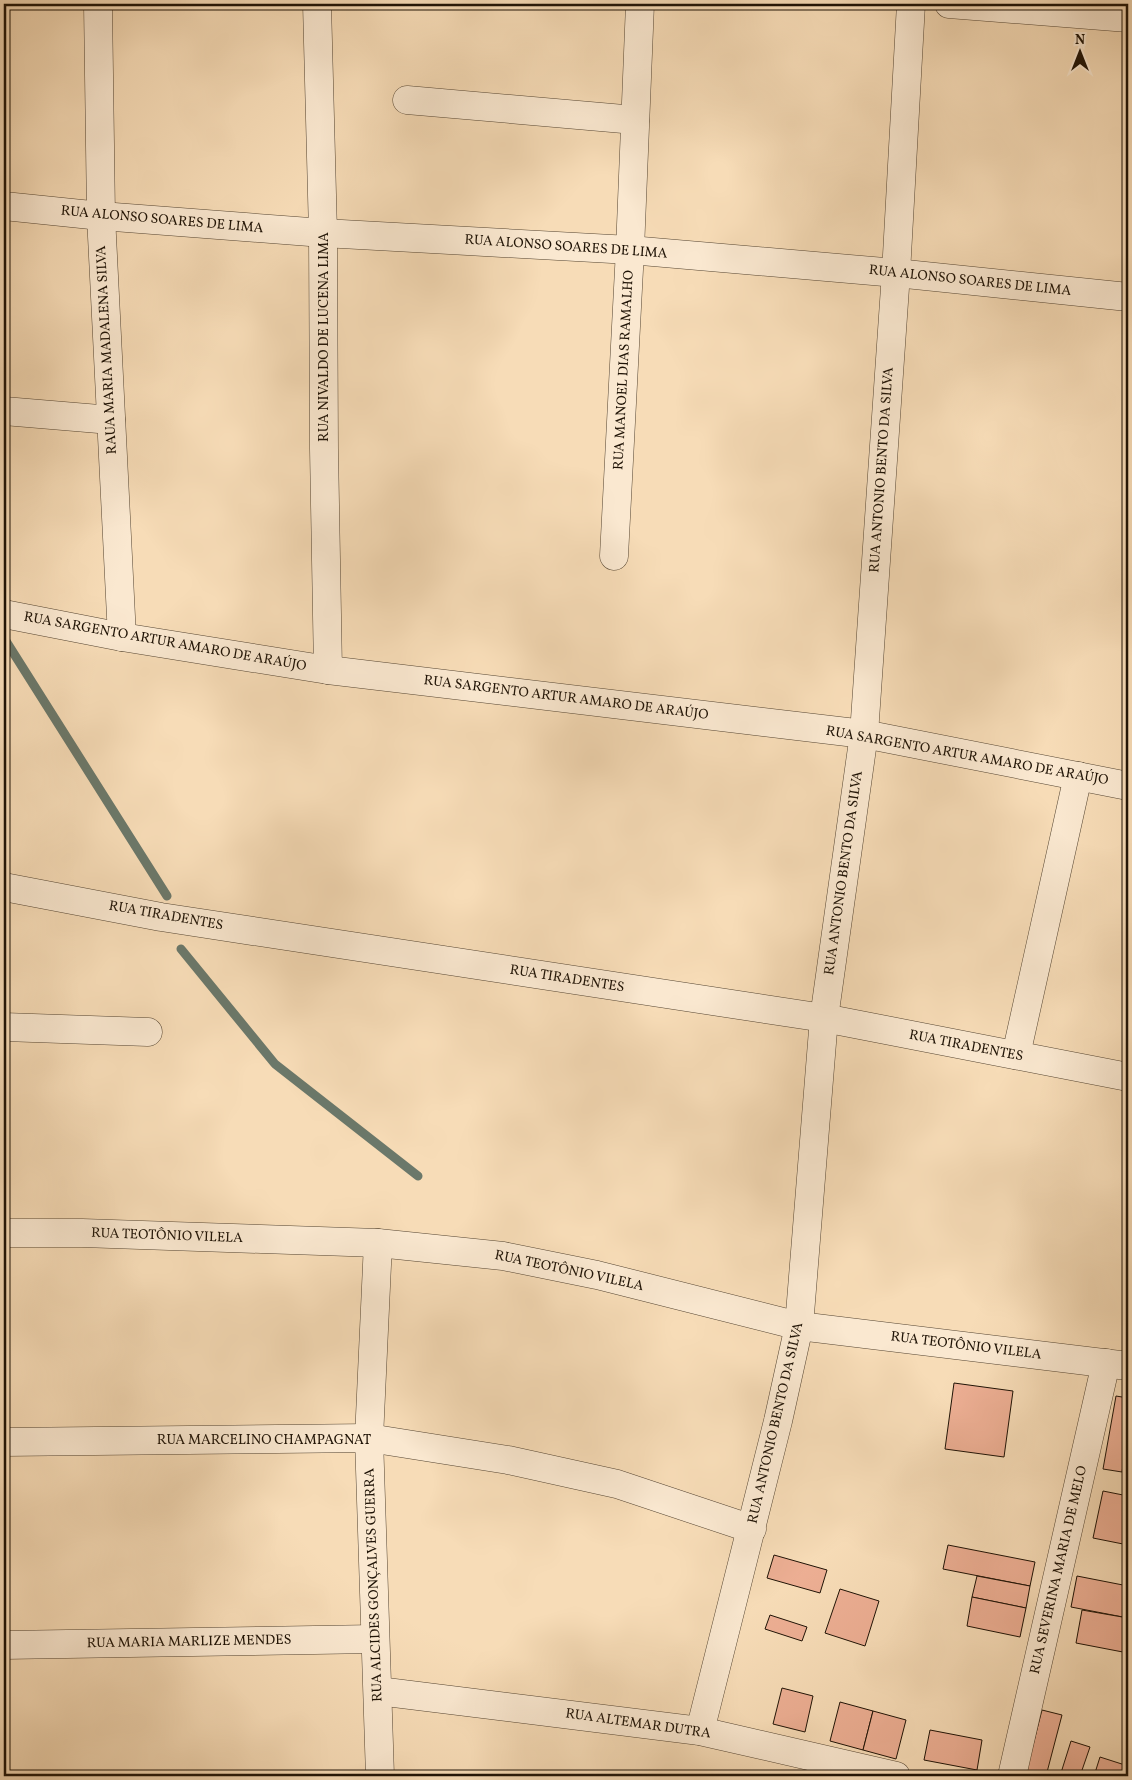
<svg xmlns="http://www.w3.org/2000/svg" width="1132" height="1780" viewBox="0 0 1132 1780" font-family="Vollkorn,serif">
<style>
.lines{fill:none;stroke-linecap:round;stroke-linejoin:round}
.stream{stroke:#6b786a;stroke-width:9}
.building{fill:#edaf94;stroke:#1f1306}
.minor-casing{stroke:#554532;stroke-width:29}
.minor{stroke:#fae8d0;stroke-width:28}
.labels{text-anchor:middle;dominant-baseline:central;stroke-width:5;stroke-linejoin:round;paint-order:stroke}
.street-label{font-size:14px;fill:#1f1306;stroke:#fae8d0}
</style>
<rect width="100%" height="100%" fill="#f7dcb7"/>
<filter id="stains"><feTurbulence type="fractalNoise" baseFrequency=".004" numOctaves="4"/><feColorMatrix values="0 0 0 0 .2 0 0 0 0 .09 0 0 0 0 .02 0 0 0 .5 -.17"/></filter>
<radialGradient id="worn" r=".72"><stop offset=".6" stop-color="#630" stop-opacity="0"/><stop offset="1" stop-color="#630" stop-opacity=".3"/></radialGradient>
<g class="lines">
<!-- stream -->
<g class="stream">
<polyline points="4,638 167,896"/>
<polyline points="181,949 275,1064 418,1176"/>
</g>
</g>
<!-- building -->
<g class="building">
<polygon points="954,1383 1013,1391 1004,1457 945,1449"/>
<polygon points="1116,1396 1128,1398 1128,1433 1122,1472 1103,1469"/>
<polygon points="1103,1491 1128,1496 1128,1545 1093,1538"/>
<polygon points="948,1545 1035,1562 1030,1586 943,1569"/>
<polygon points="774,1555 827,1570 820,1593 767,1578"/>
<polygon points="977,1576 1030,1586 1026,1608 972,1597"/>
<polygon points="1077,1576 1128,1586 1128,1618 1071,1607"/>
<polygon points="840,1589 879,1601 865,1646 825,1633"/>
<polygon points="972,1597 1026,1608 1020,1637 967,1626"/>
<polygon points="1082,1610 1128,1618 1128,1653 1076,1643"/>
<polygon points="770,1615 807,1627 802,1641 765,1629"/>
<polygon points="782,1688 813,1696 805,1732 773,1724"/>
<polygon points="840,1702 873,1711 863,1750 830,1741"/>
<polygon points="1042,1710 1062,1715 1046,1776 1025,1776"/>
<polygon points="873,1711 906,1720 896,1759 863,1750"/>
<polygon points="930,1730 982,1740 977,1770 924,1760"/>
<polygon points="1071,1741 1090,1747 1080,1776 1060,1776"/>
<polygon points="1100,1757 1128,1766 1128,1776 1094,1776"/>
</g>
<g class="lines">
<defs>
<g id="minor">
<polyline points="98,4 101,216 122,637"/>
<polyline points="317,4 323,233 324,449 328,670"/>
<polyline points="949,4 1128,18"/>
<polyline points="407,100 635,120"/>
<polyline points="4,206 101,216 323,233 630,250 896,273 1128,297"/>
<polyline points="4,411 111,420"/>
<polyline points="614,556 630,250 640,4"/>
<polyline points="4,614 122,637 328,670 864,734 1128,786"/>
<polyline points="4,887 161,917 824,1018 1128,1077"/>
<polyline points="4,1027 148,1032"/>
<polyline points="1016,1055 1078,776"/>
<polyline points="4,1233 82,1233 378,1243 503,1256 597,1275 799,1326 1128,1366"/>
<polyline points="378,1243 369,1438 380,1776"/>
<polyline points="4,1442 369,1438 508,1460 617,1484 752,1529"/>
<polyline points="4,1645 375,1639"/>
<polyline points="378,1691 700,1731 896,1776"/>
<polyline points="700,1731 778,1421 799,1326 824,1018 864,734 896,273 911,4"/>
<polyline points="1012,1776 1106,1363"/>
</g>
</defs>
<!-- minor casing -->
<use href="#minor" class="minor-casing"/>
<!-- minor -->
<use href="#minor" class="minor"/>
</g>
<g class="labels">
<!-- street labels -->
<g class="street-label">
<text transform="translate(162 220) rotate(5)">RUA ALONSO SOARES DE LIMA</text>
<text transform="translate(566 247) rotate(4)">RUA ALONSO SOARES DE LIMA</text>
<text transform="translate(970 281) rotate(6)">RUA ALONSO SOARES DE LIMA</text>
<text transform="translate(324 337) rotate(-90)">RUA NIVALDO DE LUCENA LIMA</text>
<text transform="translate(107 350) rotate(-93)">RAUA MARIA MADALENA SILVA</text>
<text transform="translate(624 370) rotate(-87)">RUA MANOEL DIAS RAMALHO</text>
<text transform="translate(882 470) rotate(-86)">RUA ANTONIO BENTO DA SILVA</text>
<text transform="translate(165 642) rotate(10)">RUA SARGENTO ARTUR AMARO DE ARAÚJO</text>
<text transform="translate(566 698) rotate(7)">RUA SARGENTO ARTUR AMARO DE ARAÚJO</text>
<text transform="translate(967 756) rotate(10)">RUA SARGENTO ARTUR AMARO DE ARAÚJO</text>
<text transform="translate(844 873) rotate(-82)">RUA ANTONIO BENTO DA SILVA</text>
<text transform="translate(166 916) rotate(10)">RUA TIRADENTES</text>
<text transform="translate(567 979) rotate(9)">RUA TIRADENTES</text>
<text transform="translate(966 1046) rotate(11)">RUA TIRADENTES</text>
<text transform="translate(167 1236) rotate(2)">RUA TEOTÔNIO VILELA</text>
<text transform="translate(569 1271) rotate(12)">RUA TEOTÔNIO VILELA</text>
<text transform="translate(966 1346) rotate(7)">RUA TEOTÔNIO VILELA</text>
<text transform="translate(776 1423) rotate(-77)">RUA ANTONIO BENTO DA SILVA</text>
<text x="264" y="1440">RUA MARCELINO CHAMPAGNAT</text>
<text transform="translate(1059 1570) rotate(-77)">RUA SEVERINA MARIA DE MELO</text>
<text transform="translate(374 1585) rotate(-92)">RUA ALCIDES GONÇALVES GUERRA</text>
<text transform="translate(189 1642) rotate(-1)">RUA MARIA MARLIZE MENDES</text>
<text transform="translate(638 1724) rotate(8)">RUA ALTEMAR DUTRA</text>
</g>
</g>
<!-- margin -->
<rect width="1132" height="1780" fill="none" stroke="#f7dcb7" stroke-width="20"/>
<rect x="5" y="5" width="1122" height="1770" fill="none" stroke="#1f1306" stroke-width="2.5"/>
<rect x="10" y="10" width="1112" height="1760" fill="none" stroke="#1f1306"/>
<!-- north arrow -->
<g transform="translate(1080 52)" stroke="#fae8d0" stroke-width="4" paint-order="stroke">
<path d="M0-4L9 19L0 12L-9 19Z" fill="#1f1306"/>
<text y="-8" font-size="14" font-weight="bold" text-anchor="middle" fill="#1f1306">N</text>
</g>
<rect width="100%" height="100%" filter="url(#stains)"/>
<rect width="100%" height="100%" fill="url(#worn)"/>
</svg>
